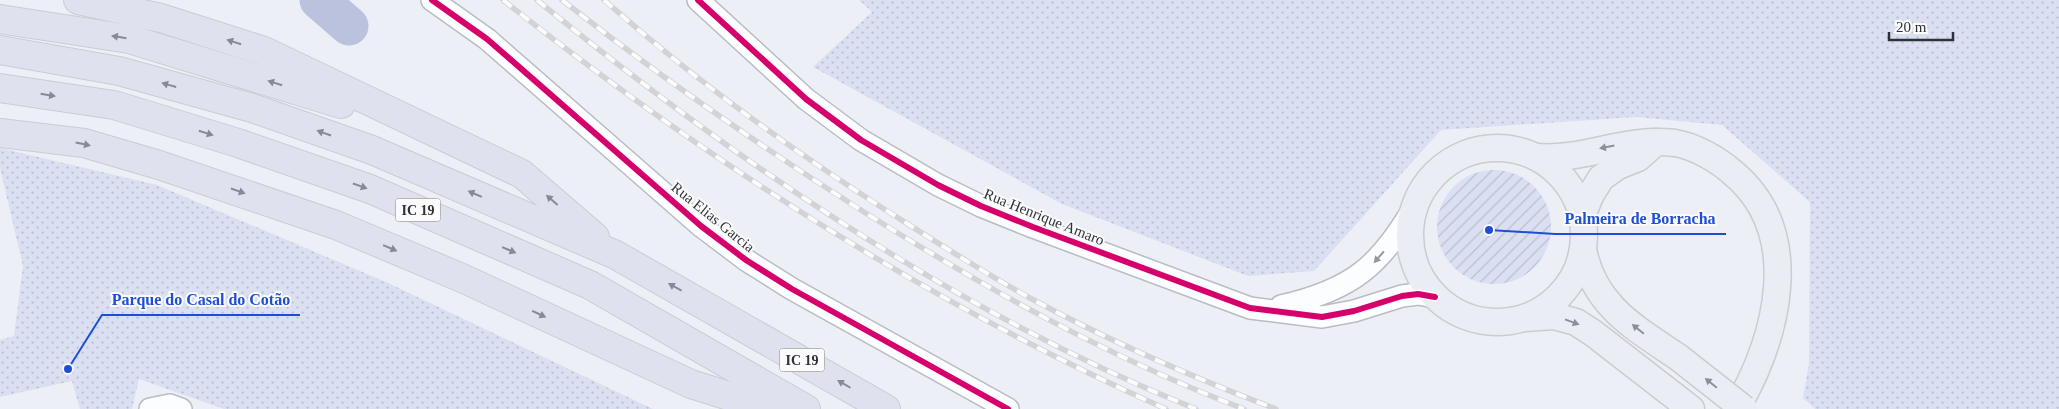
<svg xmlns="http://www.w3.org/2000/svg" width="2059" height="409" viewBox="0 0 2059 409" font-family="Georgia,serif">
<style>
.grass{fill:url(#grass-dots)}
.garden{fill:url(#garden-furrows)}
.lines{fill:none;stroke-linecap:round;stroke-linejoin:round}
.river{stroke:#bbc2de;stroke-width:39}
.minor-casing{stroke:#babcc4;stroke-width:24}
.major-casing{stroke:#cbccd1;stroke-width:29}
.highway-casing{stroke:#cbccd1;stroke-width:30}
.minor{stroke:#fcfdfe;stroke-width:21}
.major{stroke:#ebedf5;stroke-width:26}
.highway{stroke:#dfe2ee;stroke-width:28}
.rail-casing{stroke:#d3d3d6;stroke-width:5.5}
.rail{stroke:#fbfbfb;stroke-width:4;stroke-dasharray:11;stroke-linecap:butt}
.major-bridge-casing{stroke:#cbccd1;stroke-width:29;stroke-linecap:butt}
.major-bridge{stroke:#ebedf5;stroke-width:26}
.cycleway-casing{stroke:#fbfbfb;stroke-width:9}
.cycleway{stroke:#d6006c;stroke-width:6}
.oneway{fill:#868a94}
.oneway2{fill:#8c8f98}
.oneway3{fill:#95979c}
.labels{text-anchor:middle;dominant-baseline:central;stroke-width:4;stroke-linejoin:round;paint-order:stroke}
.shield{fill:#fbfbfb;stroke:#6c6e74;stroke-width:1}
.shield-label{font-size:14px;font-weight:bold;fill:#2e313a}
.street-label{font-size:15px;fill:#2e313a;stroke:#fbfbfb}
.leader{fill:none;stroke:#1d4ed8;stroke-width:2}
.callout-dot{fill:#1d4ed8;stroke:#fbfbfb;stroke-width:2}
.callout-label{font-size:16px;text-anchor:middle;font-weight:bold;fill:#1d4ed8;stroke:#fbfbfb;stroke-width:4;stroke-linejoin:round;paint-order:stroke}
</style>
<defs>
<pattern id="grass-dots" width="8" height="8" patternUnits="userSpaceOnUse" patternTransform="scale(1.25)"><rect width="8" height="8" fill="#dadff2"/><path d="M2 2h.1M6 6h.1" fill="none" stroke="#bbc0d0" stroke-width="1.8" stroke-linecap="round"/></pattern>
<pattern id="garden-furrows" width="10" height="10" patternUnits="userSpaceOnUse" patternTransform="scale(1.25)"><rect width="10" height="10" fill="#dadff2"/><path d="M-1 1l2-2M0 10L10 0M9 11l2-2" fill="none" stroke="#bbc0d0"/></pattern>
</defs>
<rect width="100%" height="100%" fill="#edeff7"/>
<!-- grass -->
<g class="grass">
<polygon points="859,0 2059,0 2059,409 1815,409 1803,398 1809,364 1810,202 1722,125 1636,117 1441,130 1314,271 1248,276 1062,204 813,67 872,12"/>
<polygon points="0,148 157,185 386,282 653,409 224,409 139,379 132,409 80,409 72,381 0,397 0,340 14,336 23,266 0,168"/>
</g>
<!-- garden -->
<circle class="garden" cx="1494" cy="227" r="57"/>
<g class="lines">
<!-- river -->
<polyline class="river" points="319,0 349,26"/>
<defs>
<g id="minor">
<polyline points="432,0 487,39 701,226 746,260 792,289 1008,409"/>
<polyline points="698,0 806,99 861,140 938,185 981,206 1033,227 1250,308 1322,317 1354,311 1402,296 1418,294 1435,297"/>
<path d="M1281,306c71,-16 100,-40 136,-104"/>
<polyline points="150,409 170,405 181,409"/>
</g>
<g id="major">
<circle cx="1497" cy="235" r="87"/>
<path d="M1536,157c48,4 88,-20 139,-14 19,3 42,16 57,29 74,61 45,166 4,237"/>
<polyline points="1582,216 1590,196 1601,178 1618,166 1638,158 1656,142"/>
<path d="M1583,249c10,56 52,79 95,108"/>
<polyline points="1525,318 1554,316 1576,322 1593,333 1691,409"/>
</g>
<g id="highway">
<polyline points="78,0 161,18 264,51 522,174 595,237"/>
<polyline points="0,19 129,39 341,104"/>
<polyline points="0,50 119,71 252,108 372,150 616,255 886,409"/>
<polyline points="0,88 114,105 238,143 370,189 590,285 806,409"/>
<polyline points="0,133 84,143 159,165 336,225 462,278 691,384 770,409"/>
</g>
</defs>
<!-- minor casing -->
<use href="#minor" class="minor-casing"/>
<!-- major casing -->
<use href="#major" class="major-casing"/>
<!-- highway casing -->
<use href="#highway" class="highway-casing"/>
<!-- minor -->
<use href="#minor" class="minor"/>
<!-- major -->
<use href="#major" class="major"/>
<!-- highway -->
<use href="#highway" class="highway"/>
<defs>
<g id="rail">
<path d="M503,0c204,161 425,303 663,409"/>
<path d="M537,0c195,159 424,315 659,409"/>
<path d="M562,0c97,76 198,146 302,212 121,76 246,146 380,197"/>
<path d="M604,0c87,77 179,144 277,207 49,31 98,63 149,91 79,43 162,79 246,111"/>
</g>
</defs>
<!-- rail casing -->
<use href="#rail" class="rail-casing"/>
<!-- rail -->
<use href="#rail" class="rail"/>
<defs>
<polyline id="major-bridge" points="1678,357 1744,409"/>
</defs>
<!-- major-bridge casing -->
<use href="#major-bridge" class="major-bridge-casing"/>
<!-- major-bridge -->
<use href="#major-bridge" class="major-bridge"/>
<defs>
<g id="cycleway">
<polyline points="432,0 487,39 701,226 746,260 792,289 1008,409"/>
<polyline points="698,0 806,99 861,140 938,185 981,206 1033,227 1250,308 1322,317 1354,311 1402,296 1418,294 1435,297"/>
</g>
</defs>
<!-- cycleway casing -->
<use href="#cycleway" class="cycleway-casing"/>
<!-- cycleway -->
<use href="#cycleway" class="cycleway"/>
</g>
<!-- one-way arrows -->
<defs><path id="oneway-solid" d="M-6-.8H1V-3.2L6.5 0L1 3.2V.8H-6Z" transform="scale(1.25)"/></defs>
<g class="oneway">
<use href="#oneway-solid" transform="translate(119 37) rotate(-171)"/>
<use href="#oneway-solid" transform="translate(234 42) rotate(-162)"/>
<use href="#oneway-solid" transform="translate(275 83) rotate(-162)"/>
<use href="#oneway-solid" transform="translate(169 85) rotate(-164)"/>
<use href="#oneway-solid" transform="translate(48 95) rotate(9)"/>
<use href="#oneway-solid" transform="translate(206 133) rotate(17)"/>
<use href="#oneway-solid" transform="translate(324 133) rotate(-161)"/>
<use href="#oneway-solid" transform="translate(83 144) rotate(12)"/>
<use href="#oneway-solid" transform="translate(360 186) rotate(19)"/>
<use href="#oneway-solid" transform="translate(238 191) rotate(19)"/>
<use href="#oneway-solid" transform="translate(475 194) rotate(-157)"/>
<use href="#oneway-solid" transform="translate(552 200) rotate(-139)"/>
<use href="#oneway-solid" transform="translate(390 248) rotate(23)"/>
<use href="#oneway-solid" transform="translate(509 250) rotate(23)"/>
<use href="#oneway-solid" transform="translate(675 287) rotate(-151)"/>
<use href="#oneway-solid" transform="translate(539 314) rotate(25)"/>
<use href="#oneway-solid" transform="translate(844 384) rotate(-150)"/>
</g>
<g class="oneway2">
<use href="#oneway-solid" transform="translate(1607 147) rotate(169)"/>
<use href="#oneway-solid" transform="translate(1572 322) rotate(20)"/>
<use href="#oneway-solid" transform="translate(1638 329) rotate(-141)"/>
<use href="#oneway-solid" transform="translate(1711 383) rotate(-141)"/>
</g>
<use class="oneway3" href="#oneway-solid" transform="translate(1379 257) rotate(131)"/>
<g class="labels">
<!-- shield labels -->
<g class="shield">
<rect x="395.5" y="198.5" width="45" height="23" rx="4"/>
<rect x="779.5" y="348.5" width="45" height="23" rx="4"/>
</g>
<g class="shield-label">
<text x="418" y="210">IC 19</text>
<text x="802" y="360">IC 19</text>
</g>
<!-- street labels -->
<g class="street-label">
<text transform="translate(713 217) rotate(39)">Rua Elias Garcia</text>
<text transform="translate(1044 217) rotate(22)">Rua Henrique Amaro</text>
</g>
</g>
<!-- callouts -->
<path class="leader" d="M1489 230L1555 234H1726M68 369L102 315H300"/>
<g class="callout-dot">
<circle cx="1489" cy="230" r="5"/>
<circle cx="68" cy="369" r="5"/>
</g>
<g class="callout-label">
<text x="1640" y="224">Palmeira de Borracha</text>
<text x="201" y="305">Parque do Casal do Cotão</text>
</g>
<!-- scale -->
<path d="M1889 32v8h64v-8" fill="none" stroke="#2e313a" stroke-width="2.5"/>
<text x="1896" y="32" font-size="15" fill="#2e313a" stroke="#fbfbfb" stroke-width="4" paint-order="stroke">20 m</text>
</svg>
